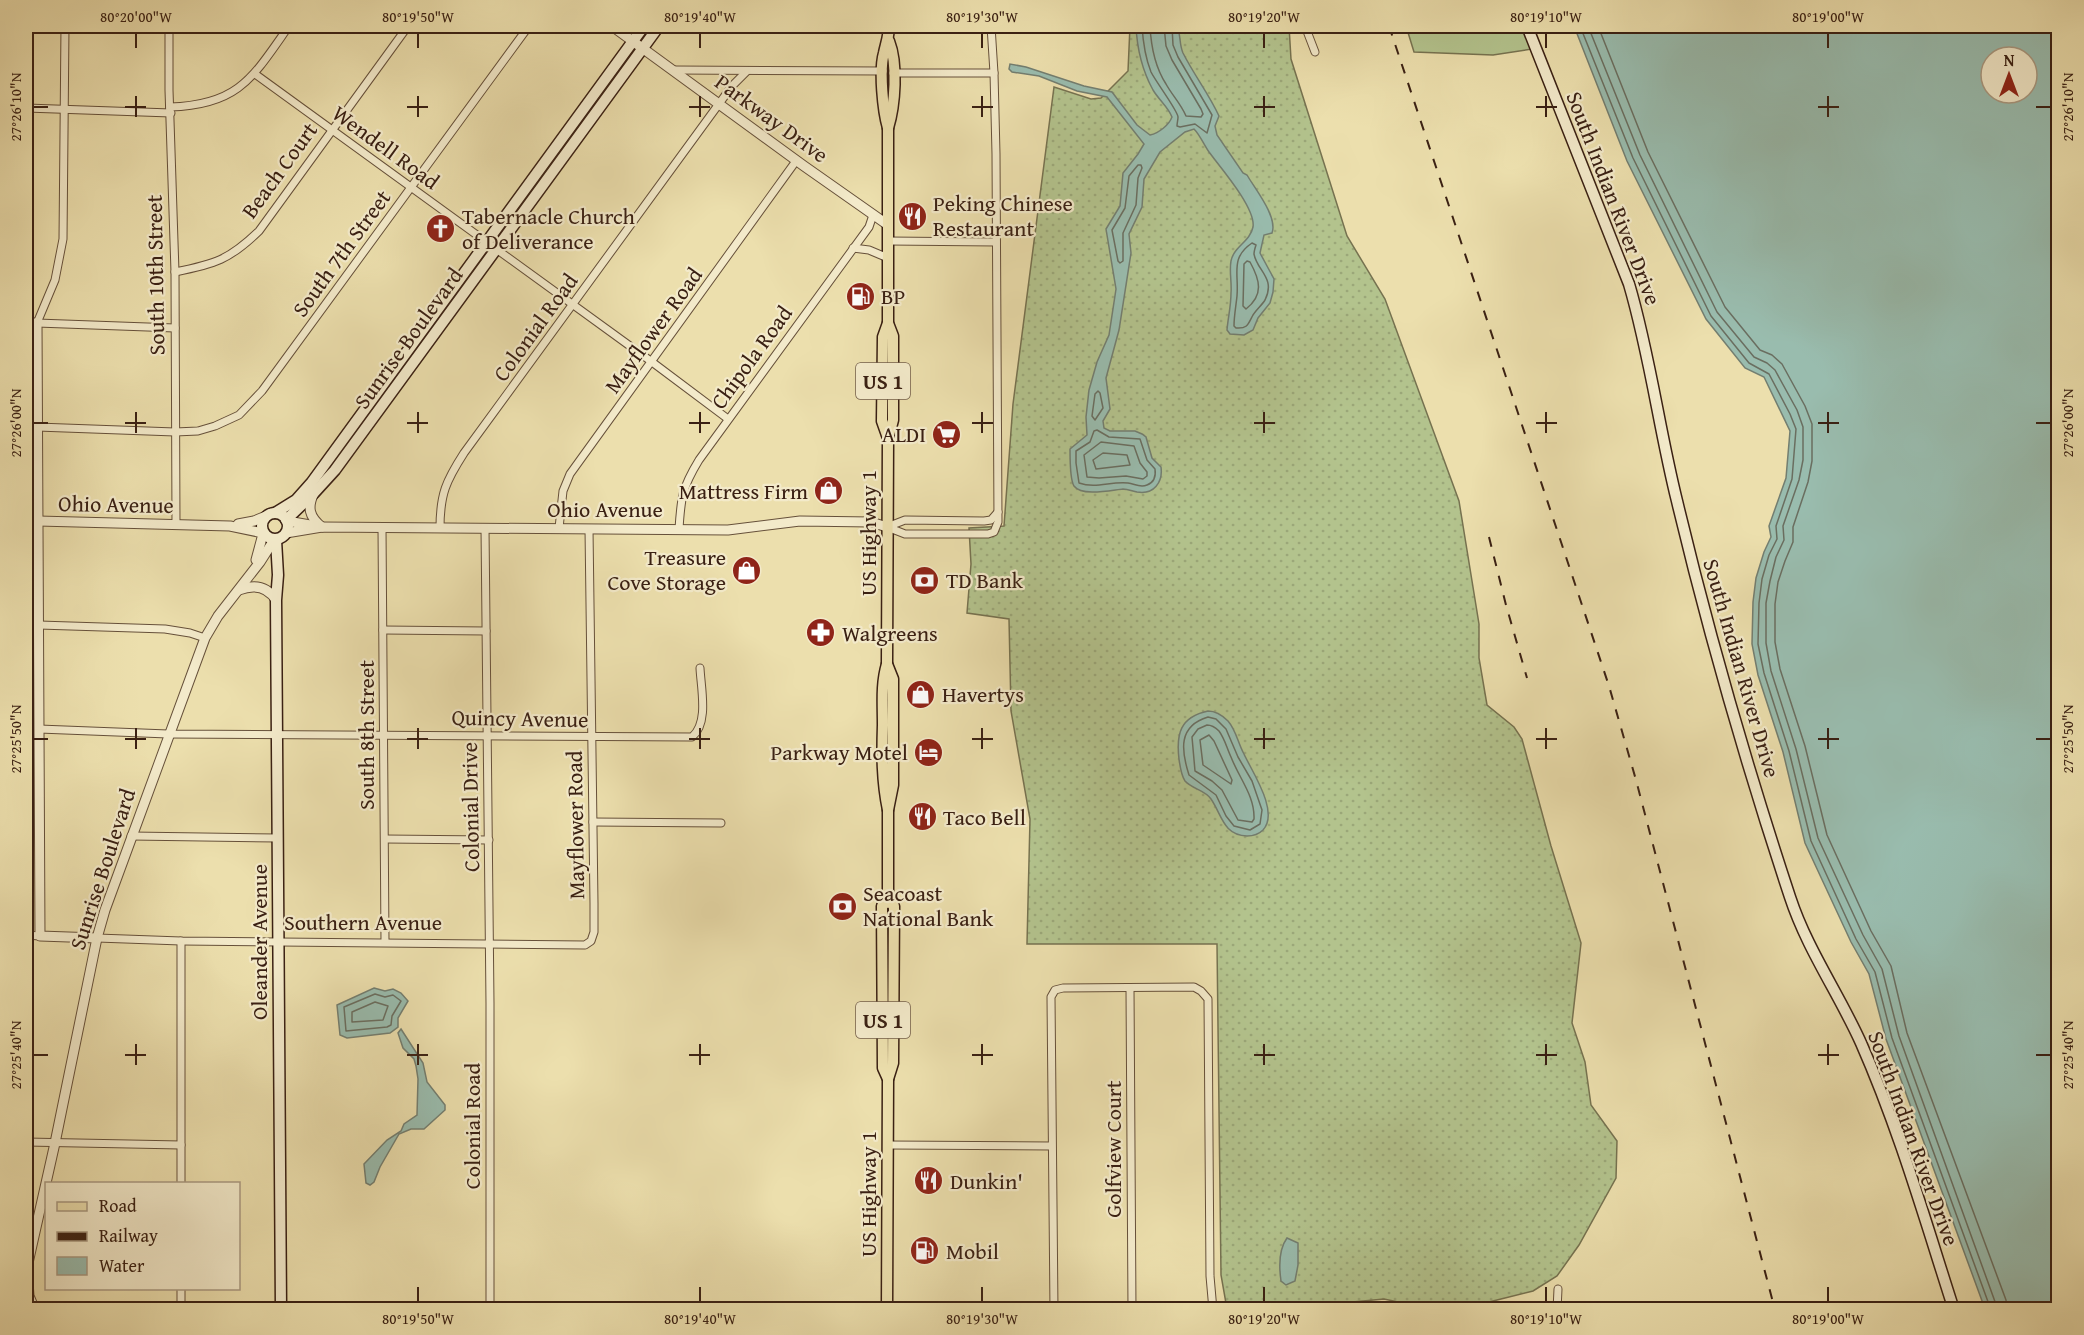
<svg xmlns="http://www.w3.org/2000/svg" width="2084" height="1335" viewBox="0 0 2084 1335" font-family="'Gentium Book Plus',serif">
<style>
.grass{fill:url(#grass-dots);stroke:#767250;stroke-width:1.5}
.green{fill:#b3c38d;stroke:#767250;stroke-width:1.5}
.water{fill:#99bcae;stroke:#737e70;stroke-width:1.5;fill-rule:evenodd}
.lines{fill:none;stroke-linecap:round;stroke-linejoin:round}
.shore{stroke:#6a6e60;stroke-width:1.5}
.minor-casing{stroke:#66503a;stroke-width:9}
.tertiary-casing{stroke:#66503a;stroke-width:11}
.secondary-casing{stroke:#3a2013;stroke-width:13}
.primary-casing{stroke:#3a2013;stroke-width:13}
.minor{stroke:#f3eaca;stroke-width:7}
.tertiary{stroke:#f3eaca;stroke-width:9}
.secondary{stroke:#f3eaca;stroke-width:10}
.primary{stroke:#ecdfad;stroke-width:10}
.rail{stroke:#3a2013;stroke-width:2;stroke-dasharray:10 10;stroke-linecap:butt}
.ticks{fill:none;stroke:#3a2013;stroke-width:2}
.labels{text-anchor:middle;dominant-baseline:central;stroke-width:4.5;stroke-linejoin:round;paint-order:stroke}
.shield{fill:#f3eaca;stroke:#725d4a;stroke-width:1.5}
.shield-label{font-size:21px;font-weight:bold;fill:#3a2013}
.street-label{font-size:22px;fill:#3a2013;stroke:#f3eaca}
.poi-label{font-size:22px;fill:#3a2013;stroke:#f3eaca;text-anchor:start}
.neatline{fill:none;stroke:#3a2013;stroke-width:2}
.ticks-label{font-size:15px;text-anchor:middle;fill:#3a2013}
</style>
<defs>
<pattern id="grass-dots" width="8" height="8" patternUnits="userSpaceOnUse" patternTransform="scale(1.5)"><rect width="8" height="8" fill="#b3c38d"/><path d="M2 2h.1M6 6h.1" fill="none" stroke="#9ba779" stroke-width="1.8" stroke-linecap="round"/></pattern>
</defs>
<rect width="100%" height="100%" fill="#ecdfad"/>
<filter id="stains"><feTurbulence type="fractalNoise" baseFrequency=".00333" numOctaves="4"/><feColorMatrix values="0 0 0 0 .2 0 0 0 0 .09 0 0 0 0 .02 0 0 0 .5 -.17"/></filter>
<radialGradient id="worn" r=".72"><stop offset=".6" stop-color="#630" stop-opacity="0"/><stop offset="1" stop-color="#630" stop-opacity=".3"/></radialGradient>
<!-- grass -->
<polygon class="grass" points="1130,26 1289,26 1291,59 1347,236 1385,299 1459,501 1479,624 1479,658 1487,705 1514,727 1522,739 1551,846 1581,943 1572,1023 1585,1062 1591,1105 1617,1141 1616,1178 1579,1245 1557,1276 1533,1291 1485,1303 1431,1309 1384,1299 1321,1305 1311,1309 1227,1309 1221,1275 1217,944 1027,944 1030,819 1011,711 1009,619 967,613 971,564 969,528 1004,526 1013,404 1054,87 1091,99 1101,98 1128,71"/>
<!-- green -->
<polygon class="green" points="1406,26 1523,26 1532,49 1493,55 1414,52"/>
<!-- water -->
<g class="water">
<path d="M1136,26h41c4,9 2,18 6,27 11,22 26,41 36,63l-4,10 2,9 26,38 4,2c8,14 31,42 25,58l-8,2 -4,18 14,26 -1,13 -3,11 -12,15 -5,12 -9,5 -14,-1 -3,-4c1,-12 4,-24 4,-37 1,-10 -2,-22 0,-32 3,-15 19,-19 22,-34 3,-19 -33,-60 -44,-75 -5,-7 -9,-17 -15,-23l-9,3 -25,20 -16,27 -2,28 -13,27 2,19 -12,77 -13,48 4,31 -7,12 1,7 6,3h25l7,3 4,3 6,21 9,9c2,15 -7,28 -24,25 -5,-1 -9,-3 -14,-3 -11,1 -41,8 -49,-3 -4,-6 -4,-29 -4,-37l17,-14 -1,-18 3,-27 8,-28 12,-27 7,-46 -10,-60 14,-23 3,-33 15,-19 6,-10 -37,-47 -30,-6 -38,-15 -27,-4 -3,-3 1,-5 16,3 58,19 28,6 25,33 13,10c9,-2 19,-10 22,-18 -4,-10 -13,-17 -19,-27 -11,-20 -16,-42 -17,-64z"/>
<path d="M1574,26h484v1283h-73l-99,-270 -17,-65 -18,-32 -46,-99 -22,-91 -25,-77 -6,-31 1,-42 3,-24 8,-26 7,-15 -2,-11 17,-48 4,-47 -26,-54 -19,-9 -39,-49 -79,-158zM1991,57h36v36h-36z"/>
<path d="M1208,711c8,0 14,4 20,10 8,9 10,22 16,33 7,16 36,58 19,76 -4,4 -10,6 -16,6 -24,-1 -25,-21 -36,-37 -6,-9 -19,-10 -26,-18 -4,-6 -5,-15 -6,-22 -3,-25 1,-42 29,-48z"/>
<polygon points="374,988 385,991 393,989 401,993 408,1001 398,1018 398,1027 390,1033 347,1038 340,1035 337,1005"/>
<polygon points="401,1029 423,1063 427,1082 445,1105 445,1110 424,1129 411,1129 399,1134 380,1167 374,1182 370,1185 366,1183 364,1164 387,1140 401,1131 404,1124 417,1115 418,1079 416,1066 414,1059 403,1048 398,1033"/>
<path d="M1287,1238l11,5v22l-3,16 -9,4 -5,-4c-2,-14 -2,-32 6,-43z"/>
</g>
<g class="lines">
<!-- shore -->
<g class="shore">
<path d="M1142,26c1,16 3,31 9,46 5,10 27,39 27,45 0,3 -1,6 -1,9l3,1 15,-3 12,9 5,-18 -34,-58 -5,-12 -1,-19"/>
<path d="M1150,26c1,20 5,41 16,58 6,11 15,20 20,32l15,1 2,-3 -2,-5 -29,-49 -6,-14 -2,-20"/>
<polyline points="1580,26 1633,158 1711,316 1749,363 1769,374 1790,414 1796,429 1792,479 1776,526 1777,539 1769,555 1762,579 1759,603 1758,644 1764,673 1789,751 1811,841 1856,939 1875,972 1892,1038 1991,1310"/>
<polyline points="1588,26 1640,155 1717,312 1754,357 1767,363 1775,370 1797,410 1803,427 1803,460 1799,480 1783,526 1784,540 1776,557 1770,581 1766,603 1766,643 1771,671 1796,749 1818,838 1863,935 1882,969 1899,1036 1998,1310"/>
<polyline points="1598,26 1648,152 1725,307 1760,350 1772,355 1782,364 1805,406 1812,424 1812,461 1808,482 1793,527 1793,542 1785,561 1778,582 1775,604 1775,642 1780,669 1805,746 1827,835 1871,931 1891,966 1907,1033 2006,1300 2007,1310"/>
<polygon points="1138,165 1141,165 1142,168 1138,178 1136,205 1123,233 1123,261 1120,263 1118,261 1112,230 1125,208 1129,176"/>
<path d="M1252,243l4,2c-1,3 -2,6 -2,9 3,17 22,24 11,46 -3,5 -9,10 -12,15 -5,9 -5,14 -17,13l-2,-2c0,-10 2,-20 3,-30 2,-23 -7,-38 15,-53z"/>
<path d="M1247,261l3,1c10,18 14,33 -4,47l-3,-3 1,-42z"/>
<polygon points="1098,391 1100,393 1103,408 1095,420 1092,416 1095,394"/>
<path d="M1097,430l12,7 31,2 7,21 8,9c1,7 0,13 -8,16 -7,3 -12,-1 -19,-2 -17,-2 -32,6 -49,0l-3,-20v-12l14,-9 4,-11z"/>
<polygon points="1101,442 1134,446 1140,463 1147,472 1147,476 1143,479 1126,476 1099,478 1087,477 1084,455"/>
<polygon points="1103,453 1127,455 1130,465 1096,469 1093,460"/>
<path d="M1208,717l8,2 10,10 12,28 14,24 10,29 -2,14 -10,6 -16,-4 -8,-10 -10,-21 -27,-20c-8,-25 -11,-49 19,-58z"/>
<path d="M1207,725c5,0 8,2 12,6 6,8 8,18 12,26 8,21 24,39 23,62l-2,3 -14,-2 -16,-30 -10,-9 -17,-10 -3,-34 6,-8z"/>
<polygon points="1209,735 1214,741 1232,780 1231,784 1203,765 1200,740"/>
<polygon points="375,994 385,997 393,995 401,1001 392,1016 391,1025 387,1027 346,1031 344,1007"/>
<polygon points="375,1002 388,1006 383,1020 352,1022 352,1012"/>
</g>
<defs>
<g id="minor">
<polyline points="65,26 63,239 55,280 37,323 175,328"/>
<polyline points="169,26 169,90 175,272 176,525"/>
<polyline points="1305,26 1315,52"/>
<polyline points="674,70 883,71"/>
<polyline points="893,73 994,73"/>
<polyline points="255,74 652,362 728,419"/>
<path d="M170,107c69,-2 83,-30 119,-81"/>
<polyline points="26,108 171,113"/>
<polyline points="888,241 996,242"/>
<polyline points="853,248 869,250 888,258"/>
<path d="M175,272c40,-8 54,-12 84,-41l149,-205"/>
<polyline points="37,427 175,432 198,431 215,426 239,415 262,391 529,26"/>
<polyline points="382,527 385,942"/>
<polyline points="887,527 905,534 988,534 994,532 998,522 996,154 994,73 991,26"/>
<polyline points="887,527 905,520 984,521 991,520 998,512"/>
<path d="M440,528c0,-34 6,-47 24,-75l268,-367 15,-15"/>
<polyline points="485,528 490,1003 490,1310"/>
<polyline points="559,528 563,491 570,474 796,161"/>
<path d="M679,529c2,-32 3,-41 20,-69l170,-233 4,-12"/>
<polyline points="39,625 165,629 190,633 205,638"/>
<polyline points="383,630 486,631"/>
<path d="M39,729l129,5 524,3c17,-14 9,-48 8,-69"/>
<polyline points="593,822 721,823"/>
<polyline points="131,836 278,838"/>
<polyline points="385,839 489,840"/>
<polyline points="26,935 40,936"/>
<polyline points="97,938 181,941 585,945 591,941 594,932 594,903 589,529"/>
<polyline points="181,941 181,1184"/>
<polyline points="1130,988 1132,1310"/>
<polyline points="26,1142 181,1145"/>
<polyline points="888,1145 1051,1146"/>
<polyline points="181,1310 181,1288"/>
<polyline points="1054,1310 1051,997 1055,990 1063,988 1194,987 1201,991 1208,999 1210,1276 1213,1310"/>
<polyline points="1557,1310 1558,1289"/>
</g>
<g id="tertiary">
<polyline points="612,26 804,166 888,225"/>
<polyline points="26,323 37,323 40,936 97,938"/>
<path d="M314,493c-7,14 -5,24 8,34"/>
<polyline points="38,521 230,526 263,533"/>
<polyline points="287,521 316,526"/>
<polyline points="238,524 254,521 266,516"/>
<polyline points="286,533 322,527 728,530 800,521 871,522 887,527"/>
<polyline points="256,560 263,534"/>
<path d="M239,590c15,-6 28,-4 37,10"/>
<polyline points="27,1268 29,1296 35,1310"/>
<polyline points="26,1272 55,1143 97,938 105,910 205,638 218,616 260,562 274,540"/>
</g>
<g id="secondary">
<path d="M1527,26l102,258c21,71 30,145 48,217 32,134 70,266 113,396 17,52 49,97 71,146 38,86 64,177 93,267"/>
<circle cx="275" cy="526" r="13"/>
<polyline points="275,513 296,500 312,482 644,26"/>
<polyline points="286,520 314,493 335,470 659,26"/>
<polyline points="276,540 278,575 276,600 281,1310"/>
</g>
<g id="primary">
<path d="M888,128c7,-23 10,-64 1,-87"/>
<polyline points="888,438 882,421 883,337 888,323"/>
<polyline points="887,664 893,679 893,785 888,810 888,901 894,906 893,1063 888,1079"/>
<path d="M888,810c-6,-29 -6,-56 -5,-85 0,-21 -2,-41 4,-61l1,-225 5,-19v-84l-5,-13v-195c-5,-17 -9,-58 -4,-75 2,-10 5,-17 5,-27"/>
<polyline points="887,1310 888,1079 883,1068 882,906 888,901"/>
</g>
</defs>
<!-- minor casing -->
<use href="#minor" class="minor-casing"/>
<!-- tertiary casing -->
<use href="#tertiary" class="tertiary-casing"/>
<!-- secondary casing -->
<use href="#secondary" class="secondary-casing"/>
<!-- primary casing -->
<use href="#primary" class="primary-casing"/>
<!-- minor -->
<use href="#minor" class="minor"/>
<!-- tertiary -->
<use href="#tertiary" class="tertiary"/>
<!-- secondary -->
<use href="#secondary" class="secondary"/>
<!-- primary -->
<use href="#primary" class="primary"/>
<!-- rail -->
<g class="rail">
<polyline points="1389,26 1609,686 1636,780 1775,1310"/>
<polyline points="1489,537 1506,605 1527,678"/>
</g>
</g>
<!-- ticks -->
<path class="ticks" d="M136,33v15M418,33v15M700,33v15M982,33v15M1264,33v15M1546,33v15M1828,33v15M136,96v21M418,96v21M700,96v21M982,96v21M1264,96v21M1546,96v21M1828,96v21M33,107h15M125,107h21M407,107h21M689,107h21M972,107h21M1254,107h21M1536,107h21M1818,107h21M2036,107h15M136,412v21M418,412v21M700,412v21M982,412v21M1264,412v21M1546,412v21M1828,412v21M33,423h15M125,423h21M407,423h21M689,423h21M972,423h21M1254,423h21M1536,423h21M1818,423h21M2036,423h15M136,728v21M418,728v21M700,728v21M982,728v21M1264,728v21M1546,728v21M1828,728v21M33,739h15M125,739h21M407,739h21M689,739h21M972,739h21M1254,739h21M1536,739h21M1818,739h21M2036,739h15M136,1044v21M418,1044v21M700,1044v21M982,1044v21M1264,1044v21M1546,1044v21M1828,1044v21M33,1055h15M125,1055h21M407,1055h21M689,1055h21M972,1055h21M1254,1055h21M1536,1055h21M1818,1055h21M2036,1055h15M418,1287v15M700,1287v15M982,1287v15M1264,1287v15M1546,1287v15M1828,1287v15"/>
<!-- icons -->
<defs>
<symbol id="restaurant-disc" viewBox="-11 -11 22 22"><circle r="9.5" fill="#8f2418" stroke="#f3eaca"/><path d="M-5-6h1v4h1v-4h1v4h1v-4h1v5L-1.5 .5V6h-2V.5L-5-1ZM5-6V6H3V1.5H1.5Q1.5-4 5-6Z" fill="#fff"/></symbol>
<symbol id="church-disc" viewBox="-11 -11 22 22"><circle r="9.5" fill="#8f2418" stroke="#f3eaca"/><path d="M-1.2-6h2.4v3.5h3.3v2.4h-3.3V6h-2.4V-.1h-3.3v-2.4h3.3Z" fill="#fff"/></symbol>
<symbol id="fuel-disc" viewBox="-11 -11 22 22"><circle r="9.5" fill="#8f2418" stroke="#f3eaca"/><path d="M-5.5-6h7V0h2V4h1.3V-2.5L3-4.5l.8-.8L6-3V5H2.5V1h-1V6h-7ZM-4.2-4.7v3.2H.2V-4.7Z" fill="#fff"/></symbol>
<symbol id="supermarket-disc" viewBox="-11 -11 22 22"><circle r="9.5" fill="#8f2418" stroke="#f3eaca"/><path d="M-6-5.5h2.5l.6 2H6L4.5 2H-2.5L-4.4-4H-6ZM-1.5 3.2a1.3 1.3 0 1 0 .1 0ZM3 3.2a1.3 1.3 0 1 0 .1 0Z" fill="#fff"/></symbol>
<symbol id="shop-disc" viewBox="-11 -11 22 22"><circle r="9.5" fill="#8f2418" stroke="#f3eaca"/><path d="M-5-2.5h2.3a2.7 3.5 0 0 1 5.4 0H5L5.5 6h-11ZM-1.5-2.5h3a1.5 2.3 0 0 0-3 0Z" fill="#fff"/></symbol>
<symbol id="bank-disc" viewBox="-11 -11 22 22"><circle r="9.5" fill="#8f2418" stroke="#f3eaca"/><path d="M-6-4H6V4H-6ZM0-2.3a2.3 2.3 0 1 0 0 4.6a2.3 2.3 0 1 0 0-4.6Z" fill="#fff"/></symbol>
<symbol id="pharmacy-disc" viewBox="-11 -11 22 22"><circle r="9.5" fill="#8f2418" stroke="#f3eaca"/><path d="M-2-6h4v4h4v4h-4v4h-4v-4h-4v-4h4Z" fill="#fff"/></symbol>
<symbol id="hotel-disc" viewBox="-11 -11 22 22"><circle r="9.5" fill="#8f2418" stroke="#f3eaca"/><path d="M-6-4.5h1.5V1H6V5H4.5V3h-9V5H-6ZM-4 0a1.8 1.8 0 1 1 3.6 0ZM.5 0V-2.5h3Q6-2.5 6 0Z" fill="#fff"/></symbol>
</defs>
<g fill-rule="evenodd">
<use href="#restaurant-disc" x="896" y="200" width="33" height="33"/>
<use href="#church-disc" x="424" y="212" width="33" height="33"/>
<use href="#fuel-disc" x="844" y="280" width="33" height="33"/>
<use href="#supermarket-disc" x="930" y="418" width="33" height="33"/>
<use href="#shop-disc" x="812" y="474" width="33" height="33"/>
<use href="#shop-disc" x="730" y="554" width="33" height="33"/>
<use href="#bank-disc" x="908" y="564" width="33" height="33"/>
<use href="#pharmacy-disc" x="804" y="616" width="33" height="33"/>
<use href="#shop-disc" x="904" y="678" width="33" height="33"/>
<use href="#hotel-disc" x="912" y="736" width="33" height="33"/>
<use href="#restaurant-disc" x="906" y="800" width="33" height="33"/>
<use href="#bank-disc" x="826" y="890" width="33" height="33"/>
<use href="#restaurant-disc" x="912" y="1164" width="33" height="33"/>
<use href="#fuel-disc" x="908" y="1234" width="33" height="33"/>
</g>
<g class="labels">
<!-- shield labels -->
<g class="shield">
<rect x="856" y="363" width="54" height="36" rx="4.5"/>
<rect x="856" y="1002" width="54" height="36" rx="4.5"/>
</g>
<g class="shield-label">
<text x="883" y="381">US 1</text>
<text x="883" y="1020">US 1</text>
</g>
<!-- street labels -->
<g class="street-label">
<text transform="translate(772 118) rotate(36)">Parkway Drive</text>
<text transform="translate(386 147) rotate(36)">Wendell Road</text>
<text transform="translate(279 170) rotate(-54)">Beach Court</text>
<text transform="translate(1614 198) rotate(69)">South Indian River Drive</text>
<text transform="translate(341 253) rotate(-54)">South 7th Street</text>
<text transform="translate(155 275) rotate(-91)">South 10th Street</text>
<text transform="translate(535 327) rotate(-54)">Colonial Road</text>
<text transform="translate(653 330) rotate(-54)">Mayflower Road</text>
<text transform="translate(408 338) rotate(-54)">Sunrise Boulevard</text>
<text transform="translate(751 357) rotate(-54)">Chipola Road</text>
<text transform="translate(116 504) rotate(1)">Ohio Avenue</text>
<text x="605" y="509">Ohio Avenue</text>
<text transform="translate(868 533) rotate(-90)">US Highway 1</text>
<text transform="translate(1742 668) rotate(74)">South Indian River Drive</text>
<text transform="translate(520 718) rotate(1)">Quincy Avenue</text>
<text transform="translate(366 735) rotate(-90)">South 8th Street</text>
<text transform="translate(470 807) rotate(-91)">Colonial Drive</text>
<text transform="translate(575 825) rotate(-91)">Mayflower Road</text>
<text transform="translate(102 869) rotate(-72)">Sunrise Boulevard</text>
<text x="363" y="922">Southern Avenue</text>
<text transform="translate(259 942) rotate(-90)">Oleander Avenue</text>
<text transform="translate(472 1126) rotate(-90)">Colonial Road</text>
<text transform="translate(1914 1138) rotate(70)">South Indian River Drive</text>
<text transform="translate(1113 1149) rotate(-90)">Golfview Court</text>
<text transform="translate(868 1194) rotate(-90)">US Highway 1</text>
</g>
<!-- poi labels -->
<g class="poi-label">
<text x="933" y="203">Peking Chinese<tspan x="933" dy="25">Restaurant</tspan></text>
<text x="462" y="216">Tabernacle Church<tspan x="462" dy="25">of Deliverance</tspan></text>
<text x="881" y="296">BP</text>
<text x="926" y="434" text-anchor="end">ALDI</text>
<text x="808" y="491" text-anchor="end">Mattress Firm</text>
<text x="726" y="557" text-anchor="end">Treasure<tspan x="726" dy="25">Cove Storage</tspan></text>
<text x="946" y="580">TD Bank</text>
<text x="842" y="633">Walgreens</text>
<text x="942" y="694">Havertys</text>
<text x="908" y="752" text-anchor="end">Parkway Motel</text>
<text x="943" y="817">Taco Bell</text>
<text x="863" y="893">Seacoast<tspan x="863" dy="25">National Bank</tspan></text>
<text x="950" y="1181">Dunkin'</text>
<text x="946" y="1251">Mobil</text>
</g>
</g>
<!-- margin -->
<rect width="2084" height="1335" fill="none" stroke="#ecdfad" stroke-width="66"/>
<!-- legend -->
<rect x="45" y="1182" width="195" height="108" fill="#f3eaca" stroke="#a99981" stroke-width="1.5"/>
<rect x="57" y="1202" width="30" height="9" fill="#ecdfad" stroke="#a99981" stroke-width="1.5"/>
<text x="99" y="1212" font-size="18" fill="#3a2013">Road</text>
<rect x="57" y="1232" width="30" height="9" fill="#3a2013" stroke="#a99981" stroke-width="1.5"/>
<text x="99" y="1242" font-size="18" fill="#3a2013">Railway</text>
<rect x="57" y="1257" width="30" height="18" fill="#99bcae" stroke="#a99981" stroke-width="1.5"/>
<text x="99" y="1272" font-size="18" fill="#3a2013">Water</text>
<!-- north arrow -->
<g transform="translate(2009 75)"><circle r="28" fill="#f3eaca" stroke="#a99981" stroke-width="1.5"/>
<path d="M0-4.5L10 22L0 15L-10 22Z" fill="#8f2418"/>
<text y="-9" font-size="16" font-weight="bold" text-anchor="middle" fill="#3a2013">N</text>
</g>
<rect x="33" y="33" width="2018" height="1269" class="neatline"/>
<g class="ticks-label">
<text x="136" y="22">80°20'00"W</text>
<text x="418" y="22">80°19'50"W</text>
<text x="700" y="22">80°19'40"W</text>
<text x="982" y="22">80°19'30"W</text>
<text x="1264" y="22">80°19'20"W</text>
<text x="1546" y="22">80°19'10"W</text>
<text x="1828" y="22">80°19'00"W</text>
<text transform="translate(16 107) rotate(-90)" y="5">27°26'10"N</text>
<text transform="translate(2068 107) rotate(-90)" y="5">27°26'10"N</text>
<text transform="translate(16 423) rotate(-90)" y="5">27°26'00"N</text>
<text transform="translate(2068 423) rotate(-90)" y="5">27°26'00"N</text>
<text transform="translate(16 739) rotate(-90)" y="5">27°25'50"N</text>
<text transform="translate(2068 739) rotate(-90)" y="5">27°25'50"N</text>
<text transform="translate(16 1055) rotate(-90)" y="5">27°25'40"N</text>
<text transform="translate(2068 1055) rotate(-90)" y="5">27°25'40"N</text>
<text x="418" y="1324">80°19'50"W</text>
<text x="700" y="1324">80°19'40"W</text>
<text x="982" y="1324">80°19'30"W</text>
<text x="1264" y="1324">80°19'20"W</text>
<text x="1546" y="1324">80°19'10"W</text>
<text x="1828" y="1324">80°19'00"W</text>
</g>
<rect width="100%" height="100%" filter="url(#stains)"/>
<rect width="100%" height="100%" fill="url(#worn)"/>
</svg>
